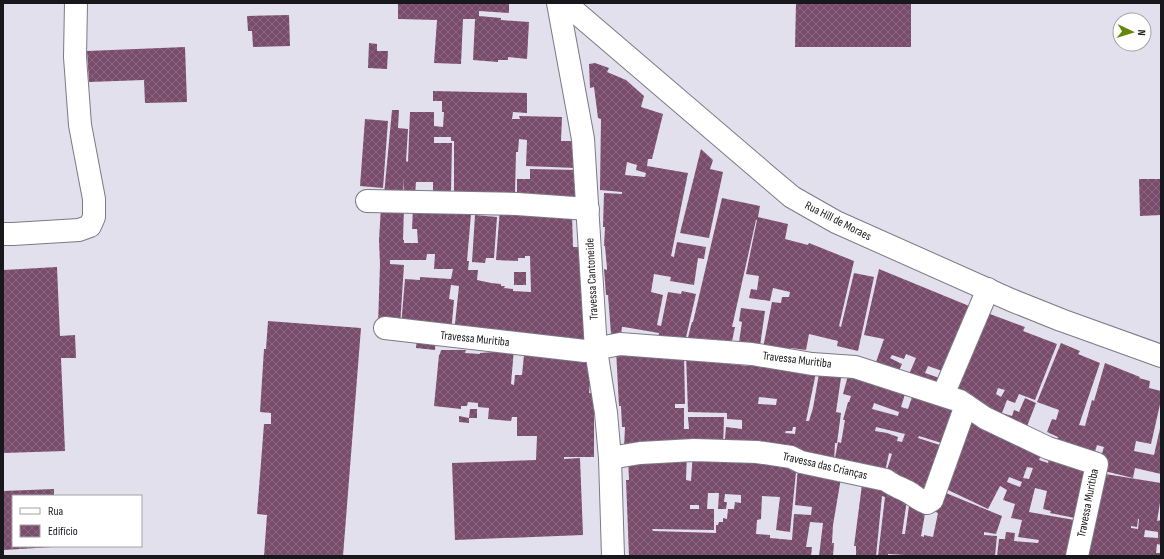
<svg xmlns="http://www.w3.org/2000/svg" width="1164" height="559" viewBox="0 0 1164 559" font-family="'Sofia Sans Condensed',sans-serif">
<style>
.building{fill:url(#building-cross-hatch);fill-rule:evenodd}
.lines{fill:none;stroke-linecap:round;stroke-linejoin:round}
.minor-casing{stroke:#7c7986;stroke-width:24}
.minor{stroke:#fff;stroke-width:22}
.labels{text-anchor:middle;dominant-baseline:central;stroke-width:4;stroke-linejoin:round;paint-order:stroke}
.street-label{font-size:12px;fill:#18171c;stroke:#fff}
</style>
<defs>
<pattern id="building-cross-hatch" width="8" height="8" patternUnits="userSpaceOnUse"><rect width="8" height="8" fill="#7a4c6c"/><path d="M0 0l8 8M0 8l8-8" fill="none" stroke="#8a6780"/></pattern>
</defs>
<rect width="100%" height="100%" fill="#e3e0ee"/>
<!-- building -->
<g class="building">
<polygon points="398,3 509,3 509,13 479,11 479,16 501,18 501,20 529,22 527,59 508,57 508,60 498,60 498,62 473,60 475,19 463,19 461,64 434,63 437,20 398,19"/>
<polygon points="796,3 911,3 911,47 795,47"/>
<polygon points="289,15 290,46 253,47 252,31 248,31 247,16"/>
<polygon points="369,43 377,44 377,51 388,51 387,69 368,68"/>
<polygon points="185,47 187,102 145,103 144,80 89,82 87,51"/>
<path d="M595,63l14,5 -2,4 19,8 18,16 -3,11 22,7 -11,45h-4l-1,7 41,7 -17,83 3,1 3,-15 29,5 -2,12 -6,-1 -4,27 -24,-4 1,-4 -17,-3 -3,18 12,3 -6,30 4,1 7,-34 13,2 1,-3 14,3 -12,52 -26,-5 1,-8 -35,-6h-2l-1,7h-10l-3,-39h-2l-2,-26 3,1v-2l-2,-22h-1l1,-19h-2l1,-34 18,1v-2l-22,-2 1,-71 -3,-1 -4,-31 -4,1 -1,-24zM627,162l10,3 -1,5 10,3 -1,4 -20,-2z"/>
<polygon points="433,91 527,93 527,113 513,112 512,119 520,119 519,116 562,117 561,141 577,141 576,168 526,166 527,140 519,139 518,152 516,152 515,193 517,192 517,179 530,179 530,169 576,170 575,203 454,192 454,141 451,141 451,137 434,137 434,143 452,143 451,193 433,193 433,182 416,182 415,195 404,194 404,178 403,196 384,195 392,110 399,110 398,128 408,129 406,161 408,162 410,112 434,112 434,126 443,127 444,112 442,112 442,101 433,101"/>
<polygon points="365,119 388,121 383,188 360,186"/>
<polygon points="701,149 713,160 710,169 723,172 709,238 680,233"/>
<polygon points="1139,179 1161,179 1161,215 1140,216"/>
<polygon points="722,198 760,206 758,217 788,224 785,239 808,245 809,243 854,261 839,326 841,327 854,273 874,277 858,351 837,346 838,341 809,334 806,350 791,348 789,356 762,353 772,302 781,303 782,297 789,297 790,292 773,288 770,301 749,298 751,289 757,290 759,276 746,274 757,220 756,220 732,327 735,327 731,346 687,341 692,322 693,322"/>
<polygon points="381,207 404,207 403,240 404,240 404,243 418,243 417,229 412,229 413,208 473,210 473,215 471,214 467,261 469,261 468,270 478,270 477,280 491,283 501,284 501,286 505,286 504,288 513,289 513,291 531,292 530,256 525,256 525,258 518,258 518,261 496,260 500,208 572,215 573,247 582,247 589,341 454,333 459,286 451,285 449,299 454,300 451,333 401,326 405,279 420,280 420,277 451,279 453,269 434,269 435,254 427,254 426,260 390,260 390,264 404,265 400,326 378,325 380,264 379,240"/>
<polygon points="475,215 497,217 494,258 486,258 485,263 472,262"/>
<polygon points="57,267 60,336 75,335 76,358 61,358 65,451 3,453 3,270"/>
<polygon points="879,269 974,308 948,373 928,366 925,373 945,380 940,393 907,379 916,358 906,354 904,359 892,355 890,358 902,364 896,377 874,368 884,339 864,335"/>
<rect x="514" y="272" width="12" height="13"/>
<polygon points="741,308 765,311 760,346 739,342 742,322 739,321"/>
<path d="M982,311l43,16 -2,4 34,13 -22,56 -16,-6 -4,9 -8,-3 -5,13 10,3 2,-6 5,2 6,-14 11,5 -12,31 -75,-42zM998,388l7,2 -4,7 -5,-3z"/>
<polygon points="268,321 361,328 343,556 264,556 267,515 257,514 264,424 271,424 271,413 260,412 264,349 266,349"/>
<polygon points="417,337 436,338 435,350 416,348"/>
<polygon points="1061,343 1080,351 1078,354 1100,363 1079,425 1085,426 1092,400 1094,401 1105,363 1140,377 1139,378 1150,381 1149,388 1161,391 1161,400 1151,444 1136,441 1134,451 1154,455 1161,424 1161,474 1135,468 1133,478 1100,470 1100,460 1104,447 1097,445 1093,458 1056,444 1058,437 1047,432 1052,419 1056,420 1059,410 1037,402"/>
<polygon points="495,348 514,349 511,384 514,385 515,375 522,375 524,355 592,362 589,393 594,393 594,457 564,457 564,459 580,458 583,535 455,540 452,463 536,460 537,436 517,436 517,417 512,417 511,421 488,419 489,408 478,407 478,403 468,402 467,406 461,406 461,409 434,406 439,355 440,354 441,350 466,350 465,353 480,354 480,353 495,352"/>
<polygon points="616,350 684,355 685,404 675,404 675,408 684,408 684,429 689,429 688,417 724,417 723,449 624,448 625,427 622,427 621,406 619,406"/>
<path d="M686,354l44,4v6l19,2 1,-8 67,10 -11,53h3l4,-13 7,-40 22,3 -6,41 5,1 -4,30h-2l-1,18 -110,-11 2,-23 16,2v-9l-15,-1v-6l-39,-1zM759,397l18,2 -1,6 -18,-1zM793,427h3l-1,7 -10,-1 1,-2h6z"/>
<path d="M850,368l110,35 -12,42 -29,-9 -1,2 28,9 -21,49 -41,-17 8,-25 -3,-1 -5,24 -50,-14 4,-21 3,1 4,-23h-2l5,-18h1l2,-6 -8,-2zM905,394l7,3 -4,12 -7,-2zM874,403l25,9 -1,4 -26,-7zM876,427l29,7 -3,8 -5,-1 1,-4 -11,-4 -12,-2z"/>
<polygon points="470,409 477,409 477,418 469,418"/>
<path d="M970,411l73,38 -4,11 9,3 3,-10 37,11 -8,55 -30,-6 1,-2 -8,-2 4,-18 -12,-3 -6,24 51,9 -7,35h-76l2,-17h6l1,-7 9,1 -1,8 24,2 1,-3 -21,-3 4,-17 -11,-2 4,-14 -12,-4 4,-10 -7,-4 -12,23 -42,-20 11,-23 -5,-2zM1027,467l6,1 -4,11 -6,-1zM1009,477l13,5 -2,5 -13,-5z"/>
<polygon points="459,416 469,418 469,423 459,422"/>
<path d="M693,452l104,10 -7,70 -14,-2 4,-33 -18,-1 -1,23 -4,1 -1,14 14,1v3l22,2 2,-26 17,1 1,-8 -17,-2 3,-39 44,6 -9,53 -1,18h2l-1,13h-14l4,-33 -13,-1 -4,25h6l-1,9h-182l-3,-76h3l-1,-22 59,-5 -1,27 5,1zM708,493h11l-1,16h8l1,-7h-3l1,-8 16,1v8l-6,-1 -1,7h-6l-1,10 -4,-1v4h-4l-1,3h-2v8l-63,-2 -1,-2 62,1v-21h-7zM690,505h9v4h-9z"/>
<path d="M1099,473l62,10v14l-4,24 4,-1v25l-4,-1 -1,9h5v3h-77zM1138,519h1l-1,10 -7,-1v-2l6,1zM1145,530l13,2v6l-14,-1z"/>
<polygon points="863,477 908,493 902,534 905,534 909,506 926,508 921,536 924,537 924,535 933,537 938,513 933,511 941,491 1002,516 996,534 984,532 984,535 997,536 995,556 922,556 888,554 888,556 878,556 885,497 882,496 876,556 856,556 856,546 854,546"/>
<polygon points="54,489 54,496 13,496 13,546 53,546 53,547 3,550 3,491"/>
</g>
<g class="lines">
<defs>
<g id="minor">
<polyline points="558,3 583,139 596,350 606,413 610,458 613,556"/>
<polyline points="565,3 766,175 792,197 836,222 1011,300 1061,320 1161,356"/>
<polyline points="367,201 517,204 588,209"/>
<polyline points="3,234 13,234 79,230 90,226 94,217 94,199 80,125 75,57 76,3"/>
<polyline points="385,328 585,351 620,344 752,354 812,364 855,367 960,401 985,418 1048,448 1097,464 1077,556"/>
<polyline points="943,395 988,289"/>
<path d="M610,458l30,-5 54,-3 63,2 34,5 10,5 85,18c7,6 16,8 24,13 6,4 11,8 17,10l5,-3 34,-95"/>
</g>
</defs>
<!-- minor casing -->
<use href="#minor" class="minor-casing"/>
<!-- minor -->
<use href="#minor" class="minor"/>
</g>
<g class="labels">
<!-- street labels -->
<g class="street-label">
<text transform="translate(838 221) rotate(27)">Rua Hill de Moraes</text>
<text transform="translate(592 279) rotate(-93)">Travessa Cantoneide</text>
<text transform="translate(475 339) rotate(6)">Travessa Muritiba</text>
<text transform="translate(797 360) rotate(7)">Travessa Muritiba</text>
<text transform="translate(825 466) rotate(13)">Travessa das Crianças</text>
<text transform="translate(1088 503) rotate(-79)">Travessa Muritiba</text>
</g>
</g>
<!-- border -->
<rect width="1164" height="559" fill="none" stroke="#18171c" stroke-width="8"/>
<!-- legend -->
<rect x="12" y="495" width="130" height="52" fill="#ffffff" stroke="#a3a2a4"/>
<rect x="20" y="508" width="20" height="6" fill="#ffffff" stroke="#a3a2a4"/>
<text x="48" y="515" font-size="12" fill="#18171c">Rua</text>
<rect x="20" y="525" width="20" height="12" fill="url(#building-cross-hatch)" stroke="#a3a2a4"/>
<text x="48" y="535" font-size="12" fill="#18171c">Edifício</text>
<!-- north arrow -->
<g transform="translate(1132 32) rotate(94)"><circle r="19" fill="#ffffff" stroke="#a3a2a4"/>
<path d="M0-3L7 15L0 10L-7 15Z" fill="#628709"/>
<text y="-6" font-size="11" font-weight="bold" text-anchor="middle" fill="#18171c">N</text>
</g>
</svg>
